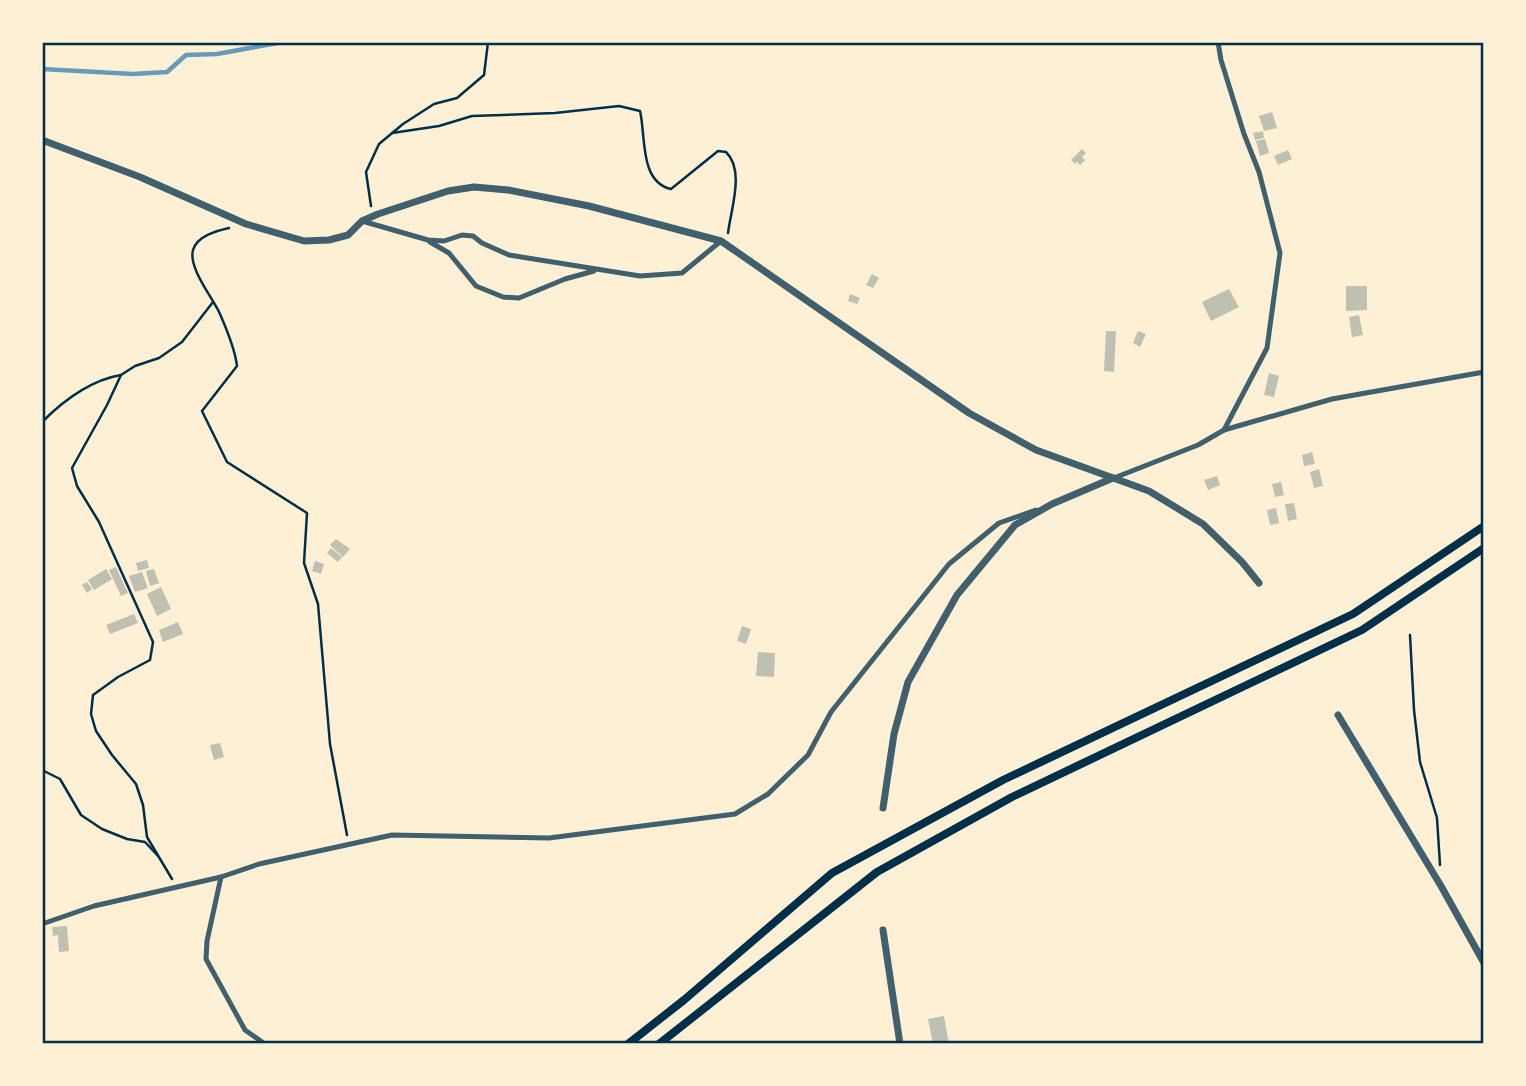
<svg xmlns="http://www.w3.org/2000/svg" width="1526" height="1086" viewBox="0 0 1526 1086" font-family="Roboto,sans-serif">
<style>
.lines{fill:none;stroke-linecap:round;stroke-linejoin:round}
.stream{stroke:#669bbc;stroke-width:4.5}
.building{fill:#bec0b2}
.path{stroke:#003049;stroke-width:2.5}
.minor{stroke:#3f606c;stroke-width:5}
.tertiary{stroke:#3f606c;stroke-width:7}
.secondary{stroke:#003049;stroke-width:8}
.neatline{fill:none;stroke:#003049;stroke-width:2.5}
</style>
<rect width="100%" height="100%" fill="#fdf0d5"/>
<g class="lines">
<!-- stream -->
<polyline class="stream" points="42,69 133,74 167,72 186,55 217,54 283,42"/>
</g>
<!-- building -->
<g class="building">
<polygon points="1272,112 1277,128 1264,131 1259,116"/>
<polygon points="1263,131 1264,138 1255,140 1253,133"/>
<polygon points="1265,139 1269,153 1260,156 1256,141"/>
<polygon points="1082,149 1086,153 1082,157 1085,160 1080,165 1077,162 1075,164 1071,160"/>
<polygon points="1288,150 1292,159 1278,165 1274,156"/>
<polygon points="872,274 879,278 873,288 866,285"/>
<polygon points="1346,286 1367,286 1367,310 1346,311"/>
<polygon points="1229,289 1239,307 1211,321 1202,302"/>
<polygon points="850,294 860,298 857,304 848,301"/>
<polygon points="1359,315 1363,335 1352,337 1349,317"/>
<polygon points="1106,331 1116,331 1114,372 1104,371"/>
<polygon points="1138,331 1146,334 1140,347 1133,343"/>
<polygon points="1269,373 1279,376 1274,397 1264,395"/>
<polygon points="1312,452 1315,464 1304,466 1302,455"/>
<polygon points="1319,469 1323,486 1314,488 1310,472"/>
<polygon points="1217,476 1220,485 1208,490 1204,480"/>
<polygon points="1281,482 1284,495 1275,497 1272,484"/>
<polygon points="1294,503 1297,519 1288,521 1285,504"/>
<polygon points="1276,508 1279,523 1270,525 1267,510"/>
<polygon points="336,539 350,549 343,557 330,545"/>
<polygon points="331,548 342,557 338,562 327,553"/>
<polygon points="147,560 149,568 138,571 136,563"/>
<polygon points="315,561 324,564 321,574 312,571"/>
<polygon points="116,567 128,593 121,596 109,570"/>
<polygon points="106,569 112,579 94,590 88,580"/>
<polygon points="154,569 159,583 150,586 146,571"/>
<polygon points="142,572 148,588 135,592 129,576"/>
<polygon points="87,582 92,589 87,593 82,585"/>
<polygon points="161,587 171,609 157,616 147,594"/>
<polygon points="134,614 138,623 110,634 106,625"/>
<polygon points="178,622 183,634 163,642 159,630"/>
<polygon points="742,626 751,629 746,644 737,641"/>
<polygon points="758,652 775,653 774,677 756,676"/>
<polygon points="220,743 224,757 214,760 210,745"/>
<polygon points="67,926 69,951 59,952 58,935 53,936 52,927"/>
<polygon points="944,1016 949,1044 933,1044 928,1019"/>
</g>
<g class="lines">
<!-- path -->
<g class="path">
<path d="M392,133l47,-7 33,-10 83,-3 64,-7 21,5c6,24 -1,71 31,78l47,-38 8,1c19,18 5,57 2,81"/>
<polyline points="371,206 366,172 379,144 403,124 434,104 457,98 484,75 488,42"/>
<path d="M229,228c-13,3 -32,8 -36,22 -5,18 20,48 27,64 7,16 15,35 17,52l-35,45 25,51 80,51 -3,50 14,41 12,140 17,91"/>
<path d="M42,422c21,-21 49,-42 79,-47"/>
<polyline points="1410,635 1414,710 1420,762 1437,818 1440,865"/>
<polyline points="42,770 60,779 81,815 102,829 127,839 145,842 158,856"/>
<polyline points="172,879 147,837 143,805 136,784 112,755 96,731 91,714 93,695 118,677 150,660 153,642 99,522 77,486 72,468 107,405 121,375 135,366 159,358 182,342 213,302"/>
</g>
<!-- minor -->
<g class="minor">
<polyline points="362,221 428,240 444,241 462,235 473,236 482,243 509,255 640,276 682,273 721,241"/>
<polyline points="430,242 449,253 476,286 503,297 519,298 565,279 594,271"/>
<polyline points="1224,430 1332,399 1484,372"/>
<polyline points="1114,478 1198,445 1224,430 1267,348 1280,253 1259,172 1244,134 1221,60 1218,42"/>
<polyline points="221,877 207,941 206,959 245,1030 265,1044"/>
<polyline points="42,924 94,906 221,877 259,864 392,835 549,838 735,814 768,794 808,755 831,712 949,564 999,523 1036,510"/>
</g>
<!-- tertiary -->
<g class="tertiary">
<polyline points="42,140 140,177 246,224 304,241 329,240 348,235 362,221 378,214 448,191 474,187 508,190 589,206 721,241 969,413 1036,450 1149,491 1203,524 1242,562 1259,583"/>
<polyline points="1338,715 1441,886 1484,963"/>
<polyline points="883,808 894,734 908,682 957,595 1015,525 1052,504 1113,478"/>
<polyline points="883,930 900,1044"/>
</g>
<!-- secondary -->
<g class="secondary">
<polyline points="628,1044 684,1000 832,873 1003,780 1353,614 1484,526"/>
<polyline points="659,1044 877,872 1012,797 1362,630 1484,548"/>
</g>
</g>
<!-- border -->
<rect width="1526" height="1086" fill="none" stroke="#fdf0d5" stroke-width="88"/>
<rect x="44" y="44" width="1438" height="998" class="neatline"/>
</svg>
